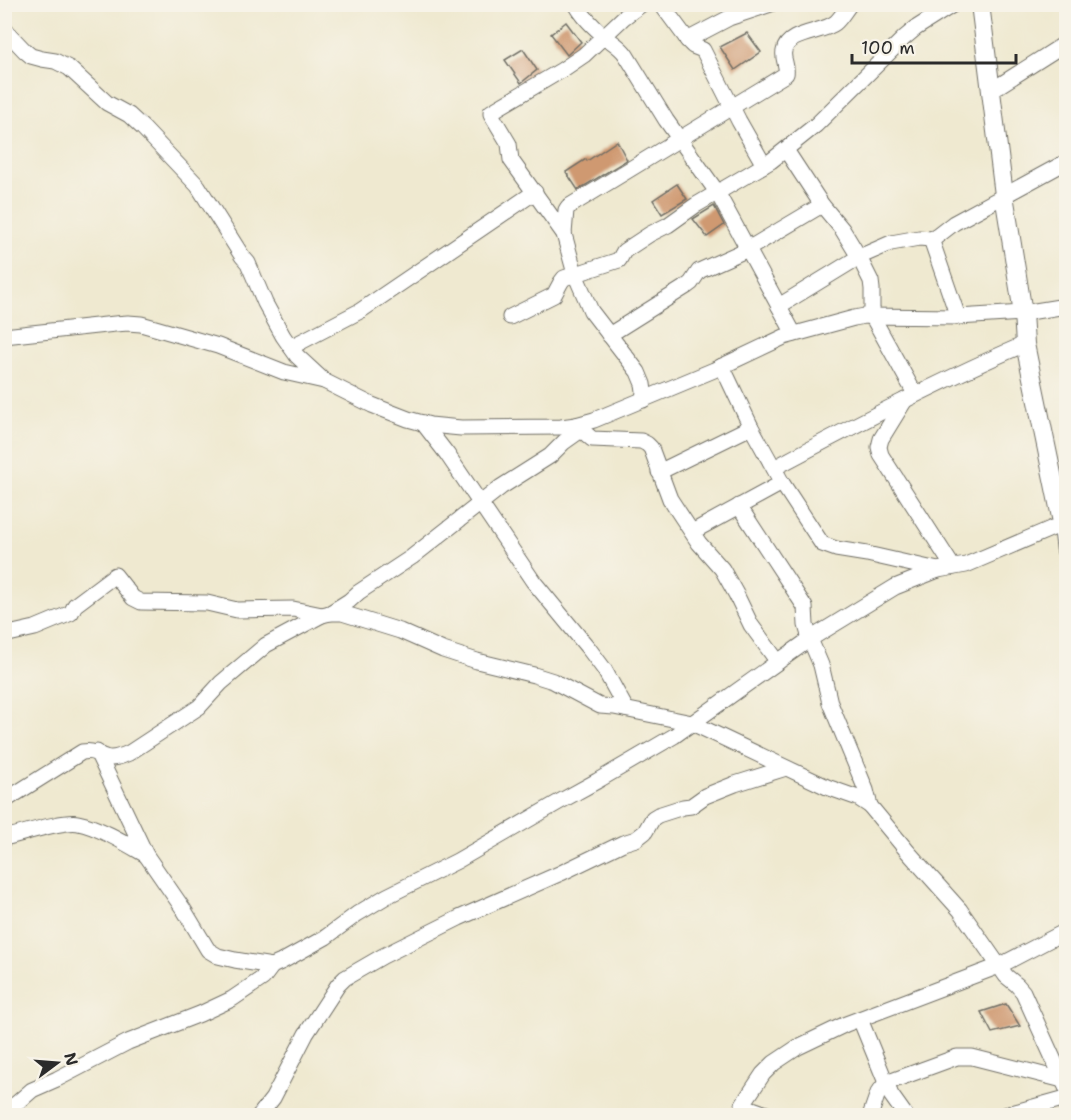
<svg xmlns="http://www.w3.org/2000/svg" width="1071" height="1120" viewBox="0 0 1071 1120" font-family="'Shantell Sans',sans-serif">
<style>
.building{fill:#cf9971}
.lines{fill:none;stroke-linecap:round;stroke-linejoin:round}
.minor-casing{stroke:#706e65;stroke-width:17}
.major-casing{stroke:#706e65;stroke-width:20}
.minor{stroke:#fff;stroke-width:15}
.major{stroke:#fff;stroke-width:18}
</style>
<rect width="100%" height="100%" fill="#f7f3e8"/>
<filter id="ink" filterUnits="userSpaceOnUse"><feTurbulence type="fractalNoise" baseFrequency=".0167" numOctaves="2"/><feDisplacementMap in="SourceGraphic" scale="12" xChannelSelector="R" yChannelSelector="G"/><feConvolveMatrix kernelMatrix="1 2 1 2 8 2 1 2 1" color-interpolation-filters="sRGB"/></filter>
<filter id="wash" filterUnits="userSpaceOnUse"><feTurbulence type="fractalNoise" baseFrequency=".008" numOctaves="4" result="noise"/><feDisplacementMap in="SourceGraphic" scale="24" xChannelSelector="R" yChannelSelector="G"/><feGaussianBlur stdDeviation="1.35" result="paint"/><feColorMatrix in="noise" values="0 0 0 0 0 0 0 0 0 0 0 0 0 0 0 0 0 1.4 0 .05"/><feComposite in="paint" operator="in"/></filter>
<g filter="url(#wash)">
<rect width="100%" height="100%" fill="#efe9d0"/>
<g id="blocks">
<!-- building -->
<g class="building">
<polygon points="566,22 581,42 567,55 551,34"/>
<polygon points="747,33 761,52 735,70 720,47"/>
<polygon points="523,49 537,70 521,83 505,60"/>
<polygon points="617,141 627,160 578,190 566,172 586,159 587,161"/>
<polygon points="677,184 687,199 662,214 653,200"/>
<polygon points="714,206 724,225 707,237 693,219"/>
<polygon points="1006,1004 1020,1026 992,1033 981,1012"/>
</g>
</g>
</g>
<g filter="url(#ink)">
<use href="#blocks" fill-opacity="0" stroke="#706e65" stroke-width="1.5"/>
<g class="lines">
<defs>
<g id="minor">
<path d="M576,4c6,12 17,22 27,31 8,7 17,11 23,20l40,65 51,72 77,142"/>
<polyline points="642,4 623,18 584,55 562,70 491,112 491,114 509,144 511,160 564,234 575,274 591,311 638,372 643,384 644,391 643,400"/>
<polyline points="661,4 690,43 693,46 703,50 739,121 764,165"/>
<polyline points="4,29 25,51 31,56 42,59 55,61 69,68 107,103 129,115 143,128 198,186 242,256 248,263 265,303 283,336 297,356 324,381"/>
<polyline points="687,40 729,18 771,4"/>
<polyline points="992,90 1066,43"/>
<polyline points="786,150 822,205 842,229 859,257 871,281 872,289 872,316 915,394"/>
<path d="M564,234l2,-24 2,-3 218,-133c2,-8 -4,-15 -2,-23 3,-19 38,-18 51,-28 6,-5 10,-13 15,-19"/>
<polyline points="931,239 958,317"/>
<polyline points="779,306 859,257 891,243 919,238 931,239 936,237 954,223 1066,162"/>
<polyline points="510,317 554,295 561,282 564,278 619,260 624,251 650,234 668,225 696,205 771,161 816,125 904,38 916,28 954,4"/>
<polyline points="609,335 687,286 691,283 699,271 748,249 822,205"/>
<polyline points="4,336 115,324 128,323 141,324 218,346 284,372 324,381 372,405 408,419 430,425 461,428 561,427 576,425 594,420 714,370 784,337 854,318 865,316 958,317 1023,313 1066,306"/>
<polyline points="291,347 360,311 535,192"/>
<polyline points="722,366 751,427 782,483 822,544 836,549 867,554 938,570"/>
<polyline points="905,400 881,439 879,447 881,455 953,567"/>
<polyline points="423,423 447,454 533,581 589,649 604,669 626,709"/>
<polyline points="576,425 592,439 641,441 647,444 651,448 670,499 699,543 722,569 736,594 751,625 778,662"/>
<path d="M774,468c82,-44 165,-87 251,-124"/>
<polyline points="659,472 751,427"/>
<polyline points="739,506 805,607 806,625 810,639 821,665 830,703 866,790 870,806"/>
<polyline points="692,532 782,483"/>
<polyline points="330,613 349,601 359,592 412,557 501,487 550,456 564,442 581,430"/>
<polyline points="4,635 35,628 71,613 75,605 115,575 133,598 141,602 207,603 237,610 293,609 322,615 330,613 342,613 400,631 443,650 477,661 534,675 553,681 600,706 614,707 692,723 827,787 858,798 870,806 908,852 960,910 1006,976 1017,985 1023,992 1066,1087"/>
<polyline points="97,752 146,855 184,910 208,950 218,956 235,960 272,966 281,962 326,937 357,914 387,896 457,861 559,802 597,781 674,736 810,639 895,587 938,570 966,565 1062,524"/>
<path d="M4,801l78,-49c12,-2 13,2 23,5 7,3 17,-1 24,-4l70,-46 22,-24 45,-38 56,-30"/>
<path d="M4,838c18,-4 59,-18 74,-15 21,4 49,21 68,32"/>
<polyline points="860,1019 891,1095 906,1116"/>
<polyline points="4,1109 16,1104 32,1090 57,1079 128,1042 200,1014 232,999 263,978 272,966"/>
<polyline points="259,1116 273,1098 306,1034 338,985 345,978 383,956 459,918 561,873 623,843 636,839 645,832 653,818 658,815 683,807 691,806 705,796 735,784 786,768"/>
<polyline points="772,1116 747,1107 743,1104 763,1074 774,1063 798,1047 846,1024 999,966 1066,931"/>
<polyline points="870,1116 878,1093 886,1083 957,1057 972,1057 1063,1080"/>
<polyline points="1001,1116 1066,1098"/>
</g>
<polyline id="major" points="980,4 1004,195 1023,313 1025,344 1063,527 1066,551"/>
</defs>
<!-- minor casing -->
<use href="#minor" class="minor-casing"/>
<!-- major casing -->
<use href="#major" class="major-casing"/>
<!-- minor -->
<use href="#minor" class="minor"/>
<!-- major -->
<use href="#major" class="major"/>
</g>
</g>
<!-- margin -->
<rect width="1071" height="1120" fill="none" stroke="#f7f3e8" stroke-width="24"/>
<!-- north arrow -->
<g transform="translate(57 1063) rotate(74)" stroke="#f7f3e8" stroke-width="4.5" paint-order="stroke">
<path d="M0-4.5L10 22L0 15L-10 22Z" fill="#2b2b2b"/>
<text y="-9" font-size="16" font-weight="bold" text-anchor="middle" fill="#2b2b2b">N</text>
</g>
<!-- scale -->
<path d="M852 54v9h164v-9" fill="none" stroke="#2b2b2b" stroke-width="3"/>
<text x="861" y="54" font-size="18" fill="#2b2b2b" stroke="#f7f3e8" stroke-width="4.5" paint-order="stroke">100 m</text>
</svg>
